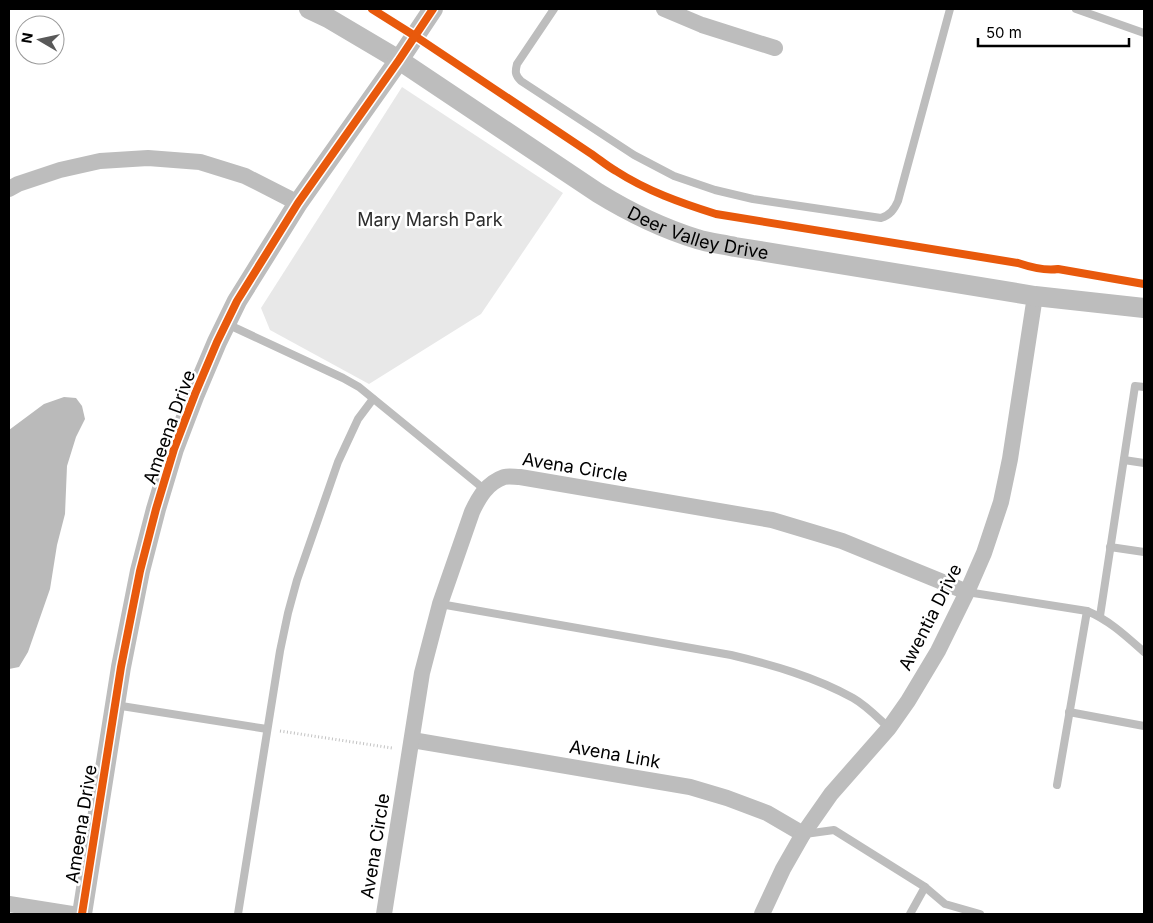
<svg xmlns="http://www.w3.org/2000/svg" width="1153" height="923" viewBox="0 0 1153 923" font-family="Inter,sans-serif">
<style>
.green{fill:#e8e8e8}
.water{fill:#bababa}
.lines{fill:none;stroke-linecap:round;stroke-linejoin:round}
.path{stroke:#c2c2c2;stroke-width:3;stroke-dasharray:1 2.5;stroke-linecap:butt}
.service{stroke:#bdbdbd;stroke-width:8}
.minor{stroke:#bdbdbd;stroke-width:16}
.tertiary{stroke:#bdbdbd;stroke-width:20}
.cycleway-casing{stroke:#fff;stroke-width:11}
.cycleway{stroke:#e8590c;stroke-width:8}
.labels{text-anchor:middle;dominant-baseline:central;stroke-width:5;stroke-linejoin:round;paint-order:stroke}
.park-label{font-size:18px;fill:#2c2c2c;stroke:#fff}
.street-label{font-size:18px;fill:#000;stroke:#fff}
</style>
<rect width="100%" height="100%" fill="#fff"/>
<!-- green -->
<polygon class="green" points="402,87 563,193 481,314 369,384 270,330 261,308"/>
<!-- water -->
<polygon class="water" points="64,397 76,398 82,406 85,419 76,437 67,466 65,514 57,545 50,589 28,652 19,667 9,669 9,430 44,404"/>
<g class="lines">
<!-- path -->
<polyline class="path" points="280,731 392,748"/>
<!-- service -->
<g class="service">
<path d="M554,9l-37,55c-2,8 -2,11 4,17l113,74 40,21 41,14 38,9 128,19c9,-3 13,-8 17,-17l52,-192"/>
<polyline points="1076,9 1144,33"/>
<polyline points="227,324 343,378 359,387 484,489"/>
<polyline points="1124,460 1144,463"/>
<polyline points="1110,547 1144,552"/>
<path d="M967,592l120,19c22,9 39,25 57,41"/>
<path d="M440,604l291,51c42,10 84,22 122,43 14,8 25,20 36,30"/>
<polyline points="1100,616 1135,386 1144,387"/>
<polyline points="115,705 267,729"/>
<polyline points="1069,712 1144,726"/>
<polyline points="1057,785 1087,611"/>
<polyline points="805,834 834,830 925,887 945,904 980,914"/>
<polyline points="238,914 280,651 288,613 297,580 338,462 358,419 373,399"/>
<polyline points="910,914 925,887"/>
</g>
<!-- minor -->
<g class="minor">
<polyline points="664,9 702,25 775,48"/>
<polyline points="9,189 18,184 60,170 100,161 148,158 200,162 245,176 298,203"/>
<polyline points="412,740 690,787 727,798 767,813 803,834"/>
<polyline points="9,904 72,914"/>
<path d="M384,914l38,-241 18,-69 32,-92c7,-15 15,-29 32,-35 5,-1 11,0 16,0l252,43 70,21 125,51"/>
<polyline points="762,914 783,869 803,834 831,794 889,728 908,701 938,651 967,592 984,553 1001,502 1010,459 1035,296"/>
</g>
<!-- tertiary -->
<g class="tertiary">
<path id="s1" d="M309,9l19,9 71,42 199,133c31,19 63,35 99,46 12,4 25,5 38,8l300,49 109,12"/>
<polyline points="82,914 121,667 140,571 156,509 174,449 195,394 217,342 237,301 298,203 399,60 433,9"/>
</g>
<defs>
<g id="cycleway">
<path d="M372,9l43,27 175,117c9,6 17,13 26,18 31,20 65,32 100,43l302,49c12,4 27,8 40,6l86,15"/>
<polyline points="82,914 121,667 140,571 156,509 174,449 195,394 217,342 237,301 298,203 399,60 433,9"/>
</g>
</defs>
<!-- cycleway casing -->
<use href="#cycleway" class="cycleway-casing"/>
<!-- cycleway -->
<use href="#cycleway" class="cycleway"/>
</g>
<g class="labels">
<!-- park labels -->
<g class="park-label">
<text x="430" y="219">Mary Marsh Park</text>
</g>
<!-- street labels -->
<g class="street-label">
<text stroke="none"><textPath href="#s1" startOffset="452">Deer Valley Drive</textPath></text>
<text transform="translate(169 427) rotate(-70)">Ameena Drive</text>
<text transform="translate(575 467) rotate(9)">Avena Circle</text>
<text transform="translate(930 617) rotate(-63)">Awentia Drive</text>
<text transform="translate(615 754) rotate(10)">Avena Link</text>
<text transform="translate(81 824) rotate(-81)">Ameena Drive</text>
<text transform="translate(375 846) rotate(-81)">Avena Circle</text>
</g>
</g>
<!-- border -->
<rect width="1153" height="923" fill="none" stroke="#000000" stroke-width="20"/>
<!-- north arrow -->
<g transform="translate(40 40) rotate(279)"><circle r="24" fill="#ffffff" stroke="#999999"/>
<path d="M0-4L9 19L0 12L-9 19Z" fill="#595959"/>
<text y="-8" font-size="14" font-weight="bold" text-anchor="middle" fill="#000000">N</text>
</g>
<!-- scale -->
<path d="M978 38v8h151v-8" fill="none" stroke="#000000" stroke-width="2.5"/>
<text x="986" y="38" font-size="15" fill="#000000" stroke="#ffffff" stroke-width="4" paint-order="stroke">50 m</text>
</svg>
